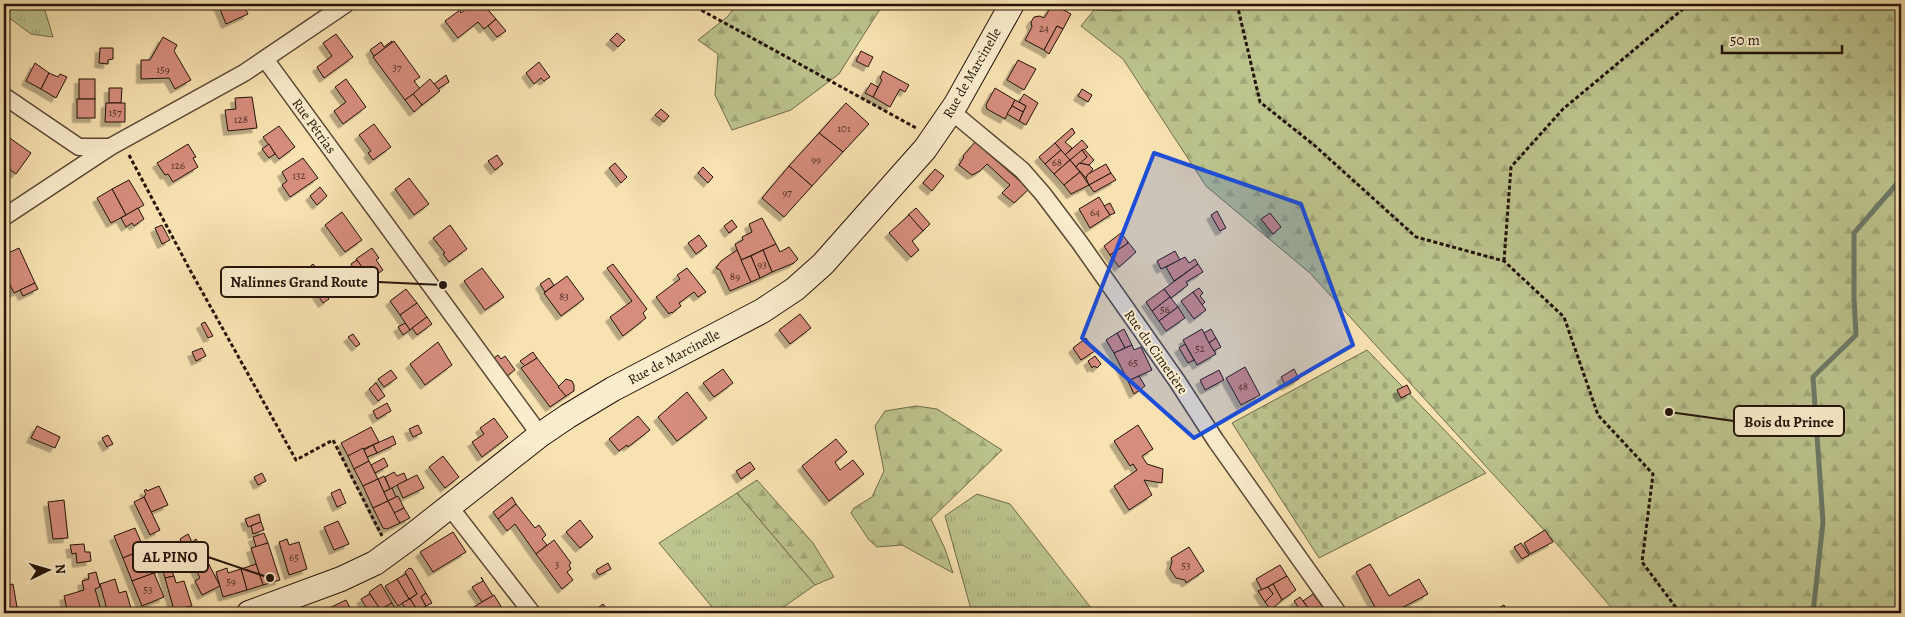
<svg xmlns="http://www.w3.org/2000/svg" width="1905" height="617" viewBox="0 0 1905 617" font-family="Alegreya,serif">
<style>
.grass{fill:url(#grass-tufts);stroke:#706b4c}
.forest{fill:url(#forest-firs);stroke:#706b4c}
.cemetery{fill:url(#cemetery-stones);stroke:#706b4c}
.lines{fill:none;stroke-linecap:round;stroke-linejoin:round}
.stream{stroke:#6d7a68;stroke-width:5}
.building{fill:#d68d7b;stroke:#23130a;filter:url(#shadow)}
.street-casing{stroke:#584734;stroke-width:19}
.secondary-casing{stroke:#23130a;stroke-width:26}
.path{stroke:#23130a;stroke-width:3;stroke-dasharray:4 2.5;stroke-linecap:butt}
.street{stroke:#faeccc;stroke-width:16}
.secondary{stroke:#faeccc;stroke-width:24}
.marked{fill:#1d4ed8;fill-opacity:0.2;stroke:#1d4ed8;stroke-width:4;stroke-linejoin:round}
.labels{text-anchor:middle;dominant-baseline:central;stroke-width:4;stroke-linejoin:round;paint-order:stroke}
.number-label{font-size:11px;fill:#503226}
.street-label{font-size:14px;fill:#23130a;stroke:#faeccc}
.leader{fill:none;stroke:#23130a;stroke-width:2}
.callout-dot{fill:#23130a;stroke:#faeccc;stroke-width:2}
.callout{fill:#faeccc;stroke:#23130a;stroke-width:2}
.callout-label{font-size:15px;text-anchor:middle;font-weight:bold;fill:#23130a}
</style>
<defs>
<pattern id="grass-tufts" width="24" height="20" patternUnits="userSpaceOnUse" patternTransform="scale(1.25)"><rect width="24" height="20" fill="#bcc38d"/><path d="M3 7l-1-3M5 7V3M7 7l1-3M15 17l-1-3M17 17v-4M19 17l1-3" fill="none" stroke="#a1a778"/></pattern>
<pattern id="forest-firs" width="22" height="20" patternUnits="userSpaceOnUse" patternTransform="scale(1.25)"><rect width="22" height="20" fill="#bcc38d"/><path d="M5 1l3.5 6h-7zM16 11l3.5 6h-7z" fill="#a1a778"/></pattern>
<pattern id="cemetery-stones" width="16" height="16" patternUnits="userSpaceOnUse" patternTransform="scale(1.25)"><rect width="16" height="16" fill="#bcc38d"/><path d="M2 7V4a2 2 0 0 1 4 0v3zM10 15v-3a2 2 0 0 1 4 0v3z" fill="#a1a778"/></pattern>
<filter id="shadow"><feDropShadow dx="-4.5" dy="4.5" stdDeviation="0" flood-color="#0004"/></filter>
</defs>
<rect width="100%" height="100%" fill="#f8e2b1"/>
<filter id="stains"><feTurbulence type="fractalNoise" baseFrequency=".004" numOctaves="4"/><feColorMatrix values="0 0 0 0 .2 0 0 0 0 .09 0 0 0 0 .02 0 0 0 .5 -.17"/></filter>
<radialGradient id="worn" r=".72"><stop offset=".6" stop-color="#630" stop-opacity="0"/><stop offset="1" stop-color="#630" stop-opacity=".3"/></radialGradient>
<!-- grass -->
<g class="grass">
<polygon points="4,4 43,4 53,37 31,34 4,14"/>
<polygon points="737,493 815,585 775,613 717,613 659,543"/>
<polygon points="977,494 1010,504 1095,613 972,613 945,516"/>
</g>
<!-- forest -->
<g class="forest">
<polygon points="738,4 876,4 880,9 839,74 791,110 732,130 715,95 718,54 698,40 727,17"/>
<polygon points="1129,4 1901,4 1901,613 1616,613 1563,551 1310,273 1206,186 1123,59 1081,26 1094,10 1121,11"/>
<polygon points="916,406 937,409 1002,450 931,519 945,549 953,573 902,545 877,547 869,540 851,513 854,508 872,497 884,471 875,426 885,411"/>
<polygon points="757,480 813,543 834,577 815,585 737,493"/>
</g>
<!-- cemetery -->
<polygon class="cemetery" points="1367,350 1486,473 1319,558 1232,423"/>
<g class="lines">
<!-- stream -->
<polyline class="stream" points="1813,613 1823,522 1813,377 1856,335 1854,299 1854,233 1901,179"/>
</g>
<!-- building -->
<g class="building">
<polygon points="218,4 243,4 248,14 226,24"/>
<polygon points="472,4 483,4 496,19 484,29 478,22 458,38 445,21 460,10 461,13"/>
<polygon points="1053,4 1071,14 1063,29 1057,26 1044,50 1025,40 1032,27 1031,22 1034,17 1040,16 1044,18"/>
<polygon points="496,19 506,31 497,37 488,26"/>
<polygon points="1057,26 1063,29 1049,54 1044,50"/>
<polygon points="617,33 625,40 618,47 610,40"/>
<polygon points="336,34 353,57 324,78 317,67 332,56 323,43"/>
<polygon points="163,37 177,45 174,51 191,80 175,89 169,78 141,79 141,60 150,60"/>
<polygon points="392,41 392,43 374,56 370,50 381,42 384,47"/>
<polygon points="394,41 420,77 414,81 420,89 405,100 373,57"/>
<polygon points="100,48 113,48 113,59 108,60 108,64 99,63"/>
<polygon points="861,51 873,57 868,67 856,61"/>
<polygon points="1018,60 1036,69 1024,90 1007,80"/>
<polygon points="539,62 550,77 544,81 541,78 534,84 526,73"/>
<polygon points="35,63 49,73 41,89 26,81"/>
<polygon points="883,71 909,85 905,92 900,89 890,107 873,97 882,80 880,78"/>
<polygon points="49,73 58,77 60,74 67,77 56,98 41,89"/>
<polygon points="446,75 449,82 438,89 434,84"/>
<rect x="79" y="79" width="16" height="20"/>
<polygon points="346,79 366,107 343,124 334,111 346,102 335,87"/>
<polygon points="430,79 440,91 422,105 413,94"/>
<polygon points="871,83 878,87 873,97 865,93"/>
<polygon points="109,88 122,88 121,103 109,103"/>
<polygon points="995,88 1015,100 1005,119 987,109 986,105"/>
<polygon points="1082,89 1092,95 1088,102 1078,96"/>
<polygon points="413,94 422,105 414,112 405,100"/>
<polygon points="1024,94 1038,103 1026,125 1019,121 1026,106 1019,102"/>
<polygon points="252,97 257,128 228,131 225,110 236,109 235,98"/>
<rect x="77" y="99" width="18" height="19"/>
<polygon points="1015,100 1026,106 1023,112 1012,106"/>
<polygon points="106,103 125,103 125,122 105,122"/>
<polygon points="846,103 869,124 843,152 819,133"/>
<polygon points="1012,106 1023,112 1019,121 1007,114"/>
<polygon points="661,109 669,116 664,122 655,115"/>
<polygon points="374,124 391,147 373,160 368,153 371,151 359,135"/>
<polygon points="279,126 295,147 279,159 263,137"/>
<polygon points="1072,128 1075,133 1065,142 1072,148 1065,155 1055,143"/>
<polygon points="819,133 843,152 812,186 789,166"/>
<polygon points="4,134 31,153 16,174 4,165"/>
<polygon points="1082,140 1088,147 1070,160 1065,155"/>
<polygon points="975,142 1029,189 1014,203 1002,193 1010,185 987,164 980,171 972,175 959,165 964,157 963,156"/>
<polygon points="1055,143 1061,150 1045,164 1039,157"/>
<polygon points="188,144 196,157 193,158 198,167 173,182 168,174 165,175 157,163"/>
<polygon points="269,144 275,154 269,158 262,149"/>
<polygon points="1084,149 1094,160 1089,165 1079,163 1087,157 1082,150"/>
<polygon points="1061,150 1070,160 1054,174 1045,164"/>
<polygon points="1082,150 1087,157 1076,167 1070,160"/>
<polygon points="497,155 503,164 495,170 488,161"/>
<polygon points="303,158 318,178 290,197 282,185 287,181 282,172"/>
<polygon points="1070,160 1080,172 1064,185 1054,174"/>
<polygon points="615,163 627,177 621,183 609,168"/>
<polygon points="1079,163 1089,165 1093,169 1086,178 1076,167"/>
<polygon points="1106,164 1111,173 1089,185 1086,178 1088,174"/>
<polygon points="789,166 812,186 784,217 762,198"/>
<polygon points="703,167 713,177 708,183 698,173"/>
<polygon points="935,169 944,176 932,191 923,183"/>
<polygon points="1080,172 1089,185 1071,194 1064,185"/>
<polygon points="1111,173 1116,180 1094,192 1089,185"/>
<polygon points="409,178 429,204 414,215 395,189"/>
<polygon points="129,180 144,205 126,215 112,189"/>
<polygon points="320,187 327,196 317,205 310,196"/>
<polygon points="112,189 126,215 111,223 97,198"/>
<polygon points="1099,197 1110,215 1090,228 1079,209"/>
<polygon points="1110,203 1115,213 1110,215 1104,206"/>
<polygon points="138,208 144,219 134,226 132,223 126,227 121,218"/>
<polygon points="916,208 930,224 923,231 908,215"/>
<polygon points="1217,211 1226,228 1220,231 1211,215"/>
<polygon points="342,212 362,240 345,252 325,225"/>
<polygon points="1270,213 1281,227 1273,234 1261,219"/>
<polygon points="909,215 923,231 912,241 919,250 911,257 889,233"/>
<polygon points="762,218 776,244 741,260 735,244 743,240 742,237 752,232 749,224"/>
<polygon points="732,220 737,227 729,233 724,226"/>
<polygon points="162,225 170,240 162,244 155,228"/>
<polygon points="450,225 467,249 449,262 443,254 445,253 433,238"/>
<polygon points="1121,233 1128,242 1127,244 1110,255 1104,246"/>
<polygon points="699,235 707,246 696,254 688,243"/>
<polygon points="1128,242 1136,252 1119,267 1110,255 1127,244"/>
<polygon points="776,244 780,252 789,247 798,259 794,263 772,272 763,250"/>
<polygon points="19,248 35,283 14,293 4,273 4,255"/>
<polygon points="372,248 379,258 376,260 383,270 370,279 356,259"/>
<polygon points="737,250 751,282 730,291 720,270 716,268 721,261"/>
<polygon points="763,250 772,272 760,278 751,256"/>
<polygon points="1175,251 1180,260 1161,269 1157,261"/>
<polygon points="751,256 760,278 751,282 741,260"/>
<polygon points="1185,257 1189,263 1195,259 1198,264 1174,281 1166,267"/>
<polygon points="357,260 367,274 361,279 351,264"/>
<polygon points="313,264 323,277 311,285 302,273"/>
<polygon points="613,264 647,309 643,313 646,318 623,336 610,317 632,301 607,268"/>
<polygon points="1198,264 1203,272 1186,282 1188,285 1171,298 1164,289"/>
<polygon points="482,268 504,297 485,310 464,281"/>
<polygon points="687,268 706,292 698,297 694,292 679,303 681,306 672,313 671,312 669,314 656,297 680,279 677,275"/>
<polygon points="567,276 584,299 561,316 544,293"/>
<polygon points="323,277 331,289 325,293 329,299 323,303 311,285"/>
<polygon points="549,278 554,285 545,292 540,284"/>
<polygon points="35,283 38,289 23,296 20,290"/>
<polygon points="1199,288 1203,293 1200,296 1205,302 1202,305 1193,292"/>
<polygon points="406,289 417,303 400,315 390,301"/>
<polygon points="1164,289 1170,297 1152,311 1146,302"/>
<polygon points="1193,292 1206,310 1194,319 1181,301"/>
<polygon points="1170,297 1178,307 1159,321 1152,311"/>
<polygon points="417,303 427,317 410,330 400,315"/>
<polygon points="1178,307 1185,318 1166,331 1159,321"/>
<polygon points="800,314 811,328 790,344 779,330"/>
<polygon points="427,317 432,324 417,335 412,328"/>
<polygon points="205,322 213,336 208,338 201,324"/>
<polygon points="405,323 410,330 403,335 398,327"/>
<polygon points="1124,329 1132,345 1125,348 1117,333"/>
<polygon points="1202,329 1216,354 1197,365 1183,340"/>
<polygon points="1211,329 1216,338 1209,343 1204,333"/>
<polygon points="1117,333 1125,348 1114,353 1106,340"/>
<polygon points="353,334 360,344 356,347 348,337"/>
<polygon points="1086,338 1095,351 1081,360 1073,348"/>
<polygon points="1216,338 1221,347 1214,351 1209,343"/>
<polygon points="438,342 452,365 425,385 410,364"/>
<polygon points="1185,344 1194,360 1188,363 1179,348"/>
<polygon points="1132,345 1134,350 1141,347 1152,370 1128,381 1114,353"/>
<polygon points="202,348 206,356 196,361 192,352"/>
<polygon points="533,352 537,358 525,366 520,361"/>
<polygon points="498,355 501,359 505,356 515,370 507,376 494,358"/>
<polygon points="1095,356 1101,364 1097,368 1094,366 1092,368 1088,361"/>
<polygon points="537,358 566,396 550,407 521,368"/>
<polygon points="1245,367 1260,395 1241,405 1226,378"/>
<polygon points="723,369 733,383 714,397 703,383"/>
<polygon points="1294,369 1299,379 1286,386 1281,377"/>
<polygon points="391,370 397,378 384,387 378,379"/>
<polygon points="1219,370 1224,380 1205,390 1200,380"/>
<polygon points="1139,376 1145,386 1134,394 1128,381"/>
<polygon points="566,379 572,381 574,385 574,391 566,396 558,387"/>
<polygon points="376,383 385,396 378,401 369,389"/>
<polygon points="1407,385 1411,393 1401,398 1397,390"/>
<polygon points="687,392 707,418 677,441 658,417"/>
<polygon points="387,403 391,411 377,419 373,411"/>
<polygon points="638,416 650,430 628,447 627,445 619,451 609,439"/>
<polygon points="494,418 508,437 482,457 472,442 484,434 480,428"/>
<polygon points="418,425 422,433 413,437 409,429"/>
<polygon points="1138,425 1153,449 1142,456 1147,464 1163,469 1162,483 1144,480 1152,495 1129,510 1114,486 1137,470 1133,464 1130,466 1114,441"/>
<polygon points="37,426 60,437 55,448 31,438"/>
<polygon points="371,427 379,442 348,456 341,443"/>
<polygon points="108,435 113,444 107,447 102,438"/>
<polygon points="393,436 396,444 377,453 373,445"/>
<polygon points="836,439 847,452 835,462 840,470 853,460 864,474 829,501 802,466"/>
<polygon points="373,445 377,453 367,457 364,450"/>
<polygon points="363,448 369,461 354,469 348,456"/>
<polygon points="443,456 459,477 445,488 429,467"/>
<polygon points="384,458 388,466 375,473 371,465"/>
<polygon points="369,461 378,479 363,486 354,469"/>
<polygon points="750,462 755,469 741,479 736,471"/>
<polygon points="394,472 397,476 404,473 407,480 390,489 385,477"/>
<polygon points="262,473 266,481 258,485 254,477"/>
<polygon points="417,475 424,488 403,498 397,485"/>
<polygon points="384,476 390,489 384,492 378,479"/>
<polygon points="378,479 388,501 373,508 363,486"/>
<polygon points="159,486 168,505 151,512 144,497 146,494 144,491 146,489 147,491"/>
<polygon points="392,488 396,497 388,501 384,492"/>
<polygon points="340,489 346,503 337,507 331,493"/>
<polygon points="398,496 404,508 394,513 388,501"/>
<polygon points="144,497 160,530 150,535 134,502"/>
<polygon points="512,497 516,504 498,519 493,512"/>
<polygon points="64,500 68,538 53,539 48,502"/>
<polygon points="388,501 400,523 387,529 383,528 373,508"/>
<polygon points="516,504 535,528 539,525 546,535 542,539 547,545 536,554 515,524 507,531 498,519"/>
<polygon points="404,508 410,518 400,523 394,513"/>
<polygon points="259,514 261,522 248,527 245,519"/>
<polygon points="580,520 593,537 580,548 566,532"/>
<polygon points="338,521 349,544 334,550 324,527"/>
<polygon points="261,522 264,530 253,534 251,526"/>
<polygon points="135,528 144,549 123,558 114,536"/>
<polygon points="1545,530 1553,542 1530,554 1524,543"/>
<polygon points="453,532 466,552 433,572 420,552"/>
<polygon points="264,533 268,543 256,547 253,537"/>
<polygon points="188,534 192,542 196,539 220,586 202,595 195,581 200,578 180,539"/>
<polygon points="287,539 289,545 299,542 307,569 289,575 279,542"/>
<polygon points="554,540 571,563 569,565 571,569 567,572 573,580 562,589 536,554"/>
<polygon points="268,543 280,580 263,585 251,548"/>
<polygon points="1521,543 1529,555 1522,559 1514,547"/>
<polygon points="84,544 85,552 90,552 91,561 77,563 76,553 72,554 70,545"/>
<polygon points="1189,547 1204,571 1186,583 1185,580 1176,578 1170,569 1172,561 1171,558"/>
<polygon points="144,549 154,573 132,581 123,558"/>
<polygon points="154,551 161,569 154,573 146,554"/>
<polygon points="608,563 611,569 599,575 596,570"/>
<polygon points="176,564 178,569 172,572 174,576 165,578 162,567"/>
<polygon points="256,564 263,585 247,590 241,569"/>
<polygon points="1370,564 1389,596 1419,579 1428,594 1392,613 1378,613 1356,572"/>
<polygon points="1280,565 1287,576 1262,590 1256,579"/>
<polygon points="227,568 228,573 241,569 247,590 223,597 216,572"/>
<polygon points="409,568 412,569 426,593 421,597 426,606 418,611 410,599 417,594 405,572"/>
<polygon points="96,572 100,587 95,589 101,610 89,613 68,613 64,596 84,590 82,581 89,579 88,574"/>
<polygon points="154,573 164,597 142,606 132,581"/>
<polygon points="406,574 417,594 409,599 397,579"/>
<polygon points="174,576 176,583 184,581 192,606 174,610 165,578"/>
<polygon points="1287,576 1296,590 1282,600 1273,584"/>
<polygon points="481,577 493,596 482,602 472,587 483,581"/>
<polygon points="115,579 119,593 126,591 132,612 108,613 100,584"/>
<polygon points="397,579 409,599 398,606 385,586"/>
<polygon points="13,584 18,613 4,613 4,586"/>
<polygon points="381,584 392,603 380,610 369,592"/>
<polygon points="1273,584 1282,600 1271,610 1265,602 1273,594 1268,587"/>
<polygon points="1268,587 1273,594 1265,602 1258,591"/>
<polygon points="426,593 432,603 426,606 421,597"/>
<polygon points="370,594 380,609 372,613 370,613 361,599"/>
<polygon points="1313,594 1327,613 1306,613 1310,610 1303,601"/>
<polygon points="494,595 505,613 464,613 482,602"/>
<polygon points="1300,597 1308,608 1302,612 1294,601"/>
<polygon points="410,599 418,611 415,613 408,613 402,603"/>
<polygon points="346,600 353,613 327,613 325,610"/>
<polygon points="392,603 398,613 387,613 383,608"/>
<polygon points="603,604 608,610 603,613 591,613"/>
<polygon points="1504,605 1509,613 1490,613"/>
</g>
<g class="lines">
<defs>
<g id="street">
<polyline points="265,59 540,435"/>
<polyline points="4,96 79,147 110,147"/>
<polyline points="951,111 1022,170 1043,194 1080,243 1177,381 1216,441 1338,613"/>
<polyline points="4,217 110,147 244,73 346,4"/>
<polyline points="449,506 532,613"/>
</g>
<polyline id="secondary" points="249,613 341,579 375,563 412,536 540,435 568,416 613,389 762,311 795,289 823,264 925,149 956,104 1012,4"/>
</defs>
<!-- street casing -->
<use href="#street" class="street-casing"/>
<!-- secondary casing -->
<use href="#secondary" class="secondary-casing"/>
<!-- path -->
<g class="path">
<polyline points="690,4 918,129"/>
<polyline points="1237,4 1260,102 1314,145 1416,237 1504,261 1564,317 1598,415 1653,474 1642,562 1680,613"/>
<polyline points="1890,4 1901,13"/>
<polyline points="129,155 190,270 296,460 333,440 382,536"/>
<polyline points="1504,261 1511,167 1563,109 1689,4"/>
</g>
<!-- street -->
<use href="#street" class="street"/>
<!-- secondary -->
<use href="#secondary" class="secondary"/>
</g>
<!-- marked area -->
<path class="marked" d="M1154,153l147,51 52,141 -159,93 -112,-100z"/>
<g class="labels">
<!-- number labels -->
<g class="number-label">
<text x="1044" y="28">24</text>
<text x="397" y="67">37</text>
<text x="163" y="69">159</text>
<text x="115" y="112">157</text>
<text x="241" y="119">128</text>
<text x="844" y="128">101</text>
<text x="816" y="159">99</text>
<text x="1057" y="162">68</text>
<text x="178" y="165">126</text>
<text x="299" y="175">132</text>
<text x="787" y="192">97</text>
<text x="1095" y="212">64</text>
<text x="762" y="264">93</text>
<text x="735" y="276">89</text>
<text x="564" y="296">83</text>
<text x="1165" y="309">56</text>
<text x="1200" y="348">52</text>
<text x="1133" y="362">65</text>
<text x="1243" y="386">48</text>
<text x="294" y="557">65</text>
<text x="557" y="564">3</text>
<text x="1186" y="565">53</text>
<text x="231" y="581">59</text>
<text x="148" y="589">53</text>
</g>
<!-- street labels -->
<g class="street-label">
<text transform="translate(972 73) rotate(-60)">Rue de Marcinelle</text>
<text transform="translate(314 126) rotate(54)">Rue Pétrias</text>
<text transform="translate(1156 352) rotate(55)">Rue du Cimetière</text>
<text transform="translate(674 357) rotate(-28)">Rue de Marcinelle</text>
</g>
</g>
<!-- callouts -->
<path class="leader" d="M443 285L378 282M1669 412L1734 421M270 578L208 557"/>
<g class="callout-dot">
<circle cx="443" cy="285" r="5"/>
<circle cx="1669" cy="412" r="5"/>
<circle cx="270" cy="578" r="5"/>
</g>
<g class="callout">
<rect x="221" y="267" width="157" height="30" rx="5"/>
<rect x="1734" y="406" width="110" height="30" rx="5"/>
<rect x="133" y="542" width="75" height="30" rx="5"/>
</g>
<g class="callout-label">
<text x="299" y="287">Nalinnes Grand Route</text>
<text x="1789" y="427">Bois du Prince</text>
<text x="170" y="562">AL PINO</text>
</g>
<!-- margin -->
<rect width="1905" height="617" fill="none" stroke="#f8e2b1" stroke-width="20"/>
<rect x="5" y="5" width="1895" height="607" fill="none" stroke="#23130a" stroke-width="2.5"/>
<rect x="10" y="10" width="1885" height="597" fill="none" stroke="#23130a"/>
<!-- north arrow -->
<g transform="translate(48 570) rotate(85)" stroke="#faeccc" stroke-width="4" paint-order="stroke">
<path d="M0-4L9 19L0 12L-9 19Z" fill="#23130a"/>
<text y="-8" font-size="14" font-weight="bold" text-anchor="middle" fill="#23130a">N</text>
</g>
<!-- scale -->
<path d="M1722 45v8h120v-8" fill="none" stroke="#23130a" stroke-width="2.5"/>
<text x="1730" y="45" font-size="15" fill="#23130a" stroke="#faeccc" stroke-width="4" paint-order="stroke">50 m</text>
<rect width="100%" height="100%" filter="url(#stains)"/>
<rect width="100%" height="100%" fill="url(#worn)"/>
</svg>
